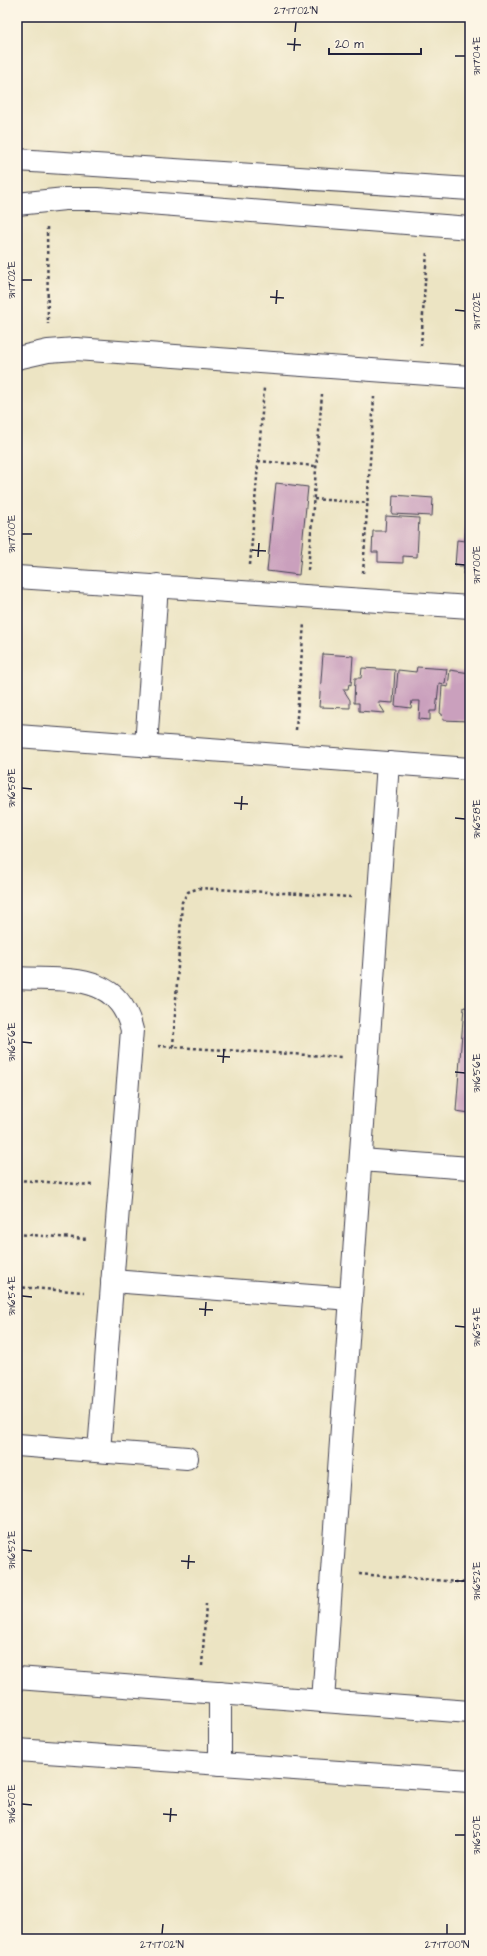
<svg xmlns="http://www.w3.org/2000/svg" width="487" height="1956" viewBox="0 0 487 1956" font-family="'Architects Daughter',sans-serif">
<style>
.building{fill:#caa0bd}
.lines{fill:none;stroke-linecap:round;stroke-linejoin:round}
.minor-casing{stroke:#403f4f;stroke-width:24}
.tertiary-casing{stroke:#403f4f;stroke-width:24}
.path{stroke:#403f4f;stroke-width:2.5;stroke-dasharray:3 3;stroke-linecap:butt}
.minor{stroke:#fff;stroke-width:22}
.tertiary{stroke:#fff;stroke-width:22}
.ticks{fill:none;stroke:#22223b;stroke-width:1.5}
.neatline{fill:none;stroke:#22223b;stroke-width:1.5}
.ticks-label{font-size:10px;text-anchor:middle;fill:#22223b}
</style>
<rect width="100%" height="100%" fill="#fcf5e5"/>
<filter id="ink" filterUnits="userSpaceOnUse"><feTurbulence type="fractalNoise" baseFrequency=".025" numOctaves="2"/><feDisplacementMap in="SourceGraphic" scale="8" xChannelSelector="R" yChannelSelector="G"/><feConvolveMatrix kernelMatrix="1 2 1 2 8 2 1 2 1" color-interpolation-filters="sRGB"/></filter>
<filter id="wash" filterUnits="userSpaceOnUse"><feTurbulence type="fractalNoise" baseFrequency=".012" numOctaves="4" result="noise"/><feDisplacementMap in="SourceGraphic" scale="16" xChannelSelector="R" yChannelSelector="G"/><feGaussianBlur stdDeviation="0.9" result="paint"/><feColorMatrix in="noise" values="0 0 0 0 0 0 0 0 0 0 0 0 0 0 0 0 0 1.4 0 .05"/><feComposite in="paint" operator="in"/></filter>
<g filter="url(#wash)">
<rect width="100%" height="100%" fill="#ece4c3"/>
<g id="blocks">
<!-- building -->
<g class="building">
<polygon points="276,483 308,487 299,575 267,571"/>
<polygon points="393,495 433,498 432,516 392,514"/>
<polygon points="386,516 419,518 417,557 403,556 403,563 378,562 378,552 372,552 373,531 385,531"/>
<polygon points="466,524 470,525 470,574 463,574 464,566 455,566 457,540 465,541"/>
<polygon points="323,654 353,656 351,685 349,684 348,689 343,689 350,700 350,708 319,707"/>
<polygon points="417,667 447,669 445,684 439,683 436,711 430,711 430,720 419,719 420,701 412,701 411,708 395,706 398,670 416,672"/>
<polygon points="362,668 395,670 393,703 378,702 385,713 359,711 359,703 354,703 355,678 361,678"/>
<polygon points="450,670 470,673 470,712 468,712 468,721 443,720 442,714 440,714 442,686 448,687"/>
<polygon points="464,1007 470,1008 470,1113 456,1111"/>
</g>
</g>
</g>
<g filter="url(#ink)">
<use href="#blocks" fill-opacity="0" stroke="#403f4f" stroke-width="1"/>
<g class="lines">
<defs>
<g id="minor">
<polyline points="17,160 470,189"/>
<polyline points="17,204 65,199 97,199 470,228"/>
<polyline points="17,358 48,351 76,349 470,377"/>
<polyline points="17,577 470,607"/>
<polyline points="17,736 470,769"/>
<polyline points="146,746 157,585"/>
<path d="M17,978c49,3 101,-7 115,52l-33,421"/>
<polyline points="361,1160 470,1168"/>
<polyline points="112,1281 351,1299"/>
<polyline points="17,1445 187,1458"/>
<polyline points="323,1701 388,763"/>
</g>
<g id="tertiary">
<polyline points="17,1678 470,1712"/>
<polyline points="17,1750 470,1781"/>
<polyline points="220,1764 220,1693"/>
</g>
</defs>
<!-- minor casing -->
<use href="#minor" class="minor-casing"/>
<!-- tertiary casing -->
<use href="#tertiary" class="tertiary-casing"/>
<!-- path -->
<g class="path">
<polyline points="47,227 48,324"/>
<polyline points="421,346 427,251"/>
<polyline points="258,461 316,466"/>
<polyline points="314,499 368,503"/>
<polyline points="250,565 264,388"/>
<polyline points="308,570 322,394"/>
<polyline points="363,573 374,397"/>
<polyline points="296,730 304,623"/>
<polyline points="158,1046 341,1057"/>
<polyline points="173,1047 182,902 188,892 199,888 351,897"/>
<polyline points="17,1180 92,1185"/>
<polyline points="17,1234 88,1239"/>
<polyline points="17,1287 84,1292"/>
<polyline points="359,1574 470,1583"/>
<polyline points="202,1666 206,1604"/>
</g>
<!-- minor -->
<use href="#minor" class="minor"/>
<!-- tertiary -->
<use href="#tertiary" class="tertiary"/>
</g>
</g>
<!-- ticks -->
<path class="ticks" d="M295,32l1,-10M287,44l14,1M294,51l1,-13M455,56h10M22,280h10M270,297l14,1M276,304l1,-14M455,310l10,1M22,534h10M252,550l14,1M258,557l1,-14M455,564l10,1M22,788l10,1M234,803l14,1M241,810l1,-14M455,818l10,1M22,1042l10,1M217,1056l13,1M223,1063l1,-14M455,1072l10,1M22,1296l10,1M199,1309l14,1M205,1316l1,-14M455,1326l10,1M22,1550l10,1M181,1561l14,1M188,1569l1,-14M455,1581h10M22,1804l10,1M163,1814l14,1M170,1822l1,-14M455,1835h10M162,1934l1,-10M447,1934v-10"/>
<!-- margin -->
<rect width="487" height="1956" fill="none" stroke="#fcf5e5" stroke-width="44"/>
<!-- scale -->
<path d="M329 48v6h92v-6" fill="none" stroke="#22223b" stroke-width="2"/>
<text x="335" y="48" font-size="12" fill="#22223b" stroke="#fcf5e5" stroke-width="3" paint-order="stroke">20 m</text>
<rect x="22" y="22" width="443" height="1912" class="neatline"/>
<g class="ticks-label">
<text x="296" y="14">27°17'02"N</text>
<text transform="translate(476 56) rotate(-90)" y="4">31°17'04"E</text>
<text transform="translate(11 280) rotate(-90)" y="4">31°17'02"E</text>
<text transform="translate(476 311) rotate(-90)" y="4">31°17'02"E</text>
<text transform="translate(11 534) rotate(-90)" y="4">31°17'00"E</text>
<text transform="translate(476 565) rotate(-90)" y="4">31°17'00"E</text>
<text transform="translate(11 788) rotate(-90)" y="4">31°16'58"E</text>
<text transform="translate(476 819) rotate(-90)" y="4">31°16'58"E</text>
<text transform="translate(11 1042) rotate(-90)" y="4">31°16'56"E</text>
<text transform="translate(476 1073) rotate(-90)" y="4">31°16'56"E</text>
<text transform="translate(11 1296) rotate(-90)" y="4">31°16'54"E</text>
<text transform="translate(476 1327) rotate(-90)" y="4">31°16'54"E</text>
<text transform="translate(11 1550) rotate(-90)" y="4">31°16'52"E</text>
<text transform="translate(476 1581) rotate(-90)" y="4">31°16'52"E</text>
<text transform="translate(11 1804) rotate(-90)" y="4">31°16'50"E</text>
<text transform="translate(476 1835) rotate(-90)" y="4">31°16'50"E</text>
<text x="162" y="1948">27°17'02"N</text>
<text x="447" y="1948">27°17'00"N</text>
</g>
</svg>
